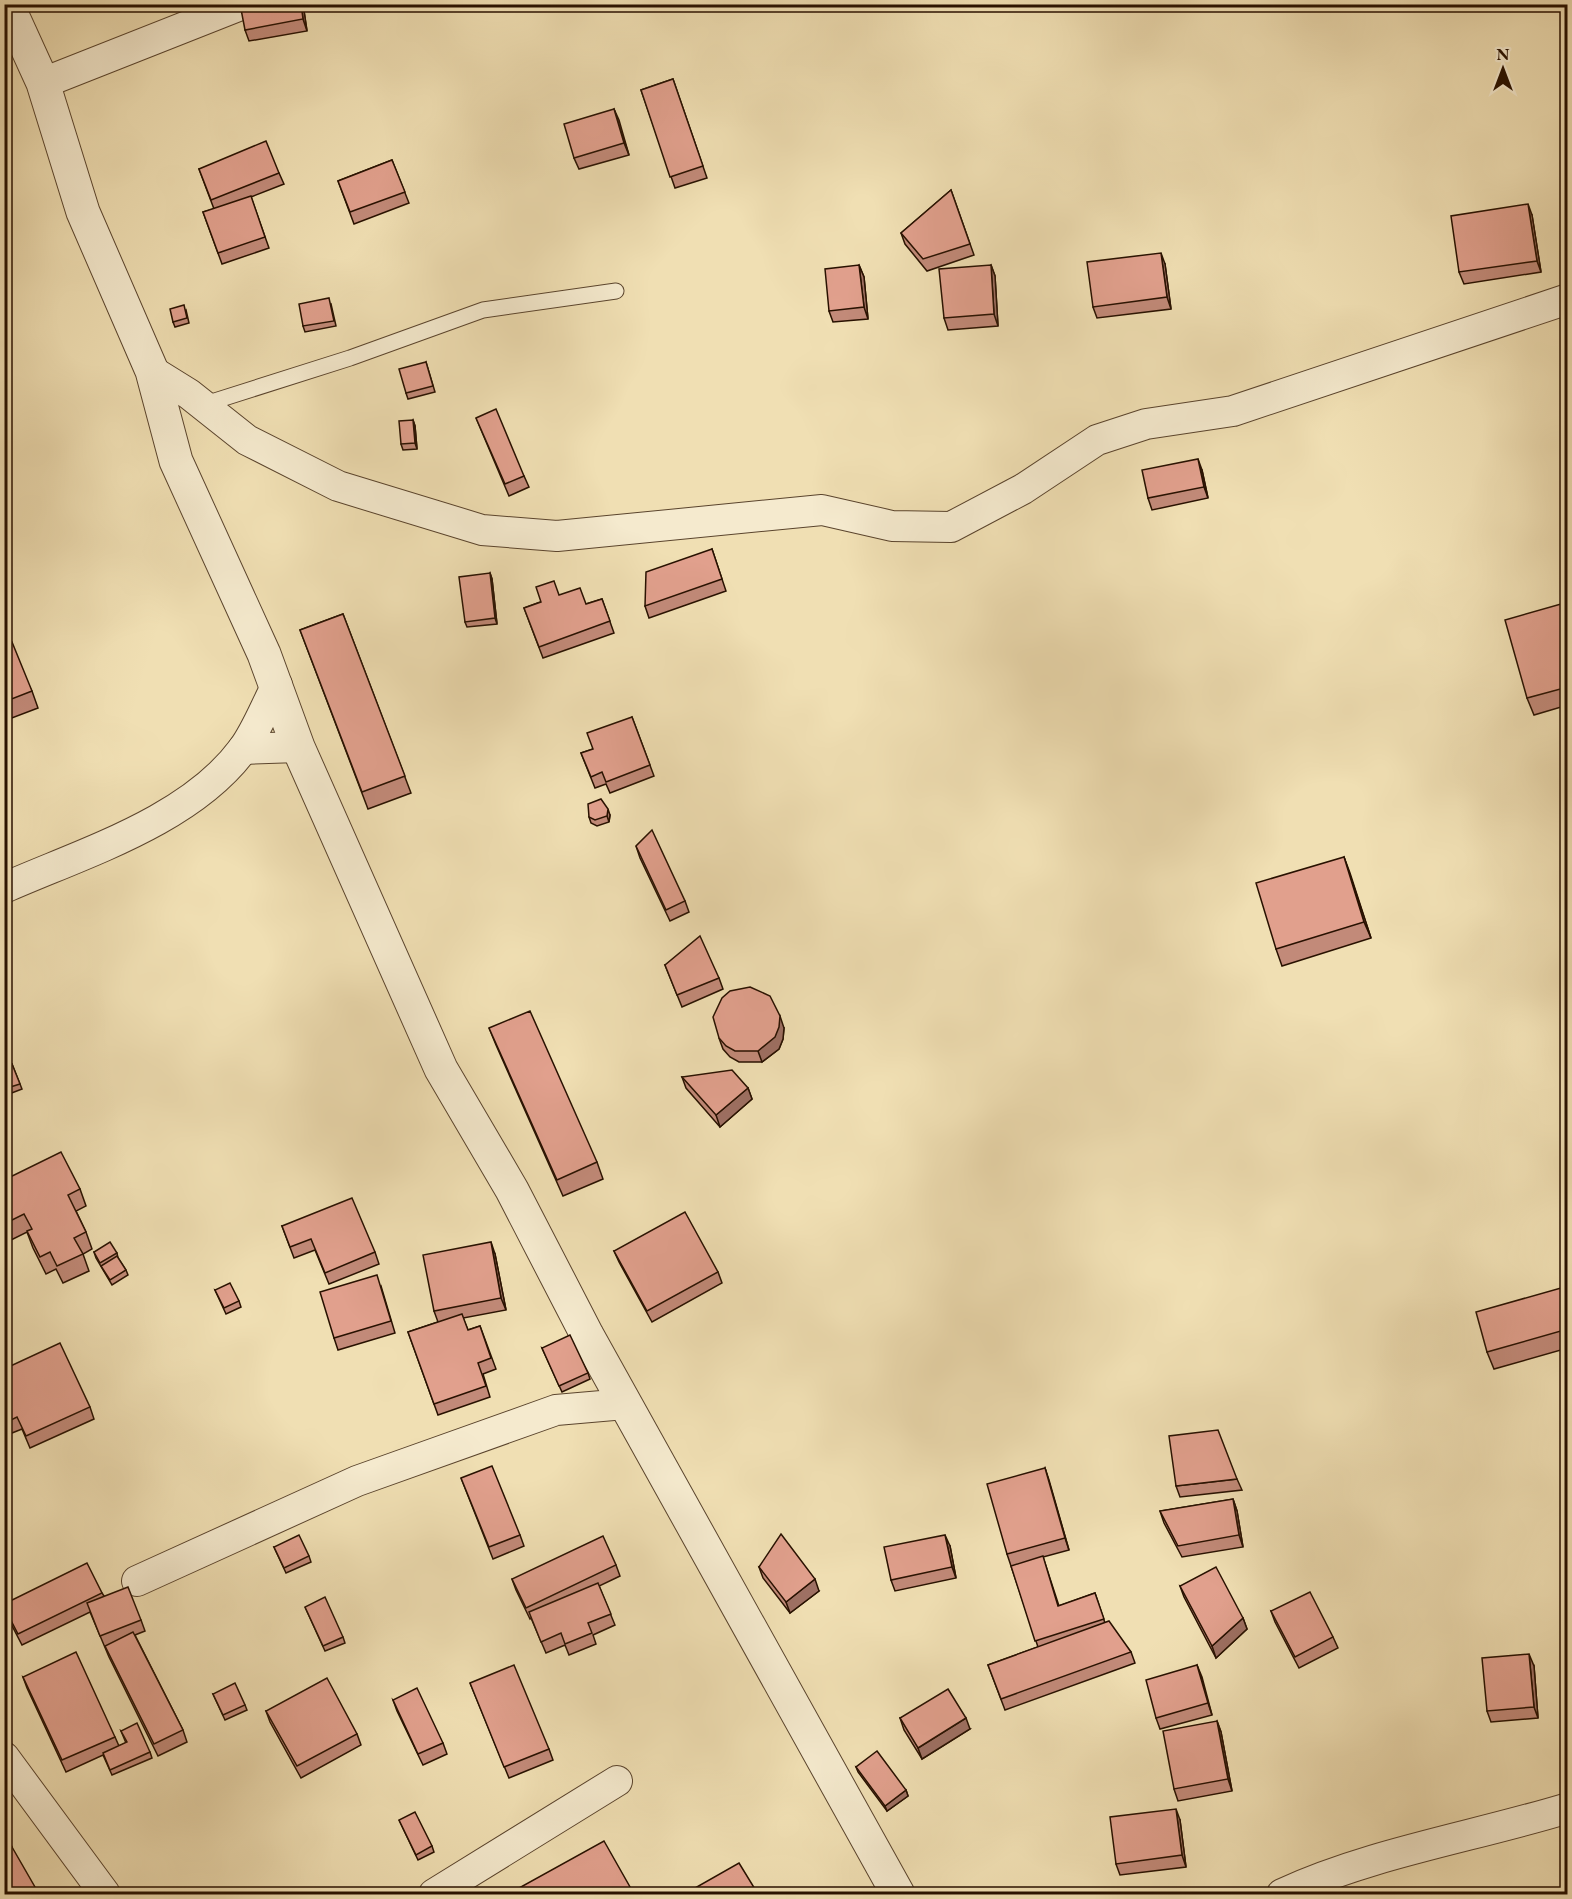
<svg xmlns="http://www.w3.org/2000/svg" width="1572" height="1899" viewBox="0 0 1572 1899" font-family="'EB Garamond',serif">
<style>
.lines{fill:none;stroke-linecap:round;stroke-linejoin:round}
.service-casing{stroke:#5a442d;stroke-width:17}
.minor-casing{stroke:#5a442d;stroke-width:32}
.tertiary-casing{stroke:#5a442d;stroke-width:35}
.service{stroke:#f5eace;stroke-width:15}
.minor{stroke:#f5eace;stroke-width:30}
.tertiary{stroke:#f5eace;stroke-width:33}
.wall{fill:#c28a79;stroke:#281100;stroke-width:1.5}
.shaded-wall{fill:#9e7063;stroke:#281100;stroke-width:1.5}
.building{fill:#e1a08d;stroke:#281100;stroke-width:1.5}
</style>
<rect width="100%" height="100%" fill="#f0dfb3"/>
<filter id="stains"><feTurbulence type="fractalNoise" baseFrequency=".00333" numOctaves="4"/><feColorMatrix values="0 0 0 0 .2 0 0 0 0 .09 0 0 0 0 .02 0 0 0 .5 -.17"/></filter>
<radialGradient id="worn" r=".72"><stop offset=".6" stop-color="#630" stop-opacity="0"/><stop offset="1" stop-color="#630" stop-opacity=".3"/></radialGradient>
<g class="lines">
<defs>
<polyline id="service" points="202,405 350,358 483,310 616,291"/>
<g id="minor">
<polyline points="43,83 243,4"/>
<polyline points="152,371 189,394 247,440 338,486 482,530 557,536 822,510 892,526 951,527 1023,489 1097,440 1146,424 1233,411 1568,299"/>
<polyline points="243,749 298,747"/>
<path d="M4,888c79,-35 186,-67 239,-139 14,-19 23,-44 34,-64"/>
<polyline points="137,1581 357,1481 556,1410 625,1404"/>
<polyline points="4,1757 105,1894"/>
<polyline points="434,1894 617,1781"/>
<path d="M1282,1894c89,-41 191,-57 286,-86"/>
</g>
<polyline id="tertiary" points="7,4 43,83 83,212 152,371 176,461 264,654 298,747 441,1069 512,1190 587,1335 898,1894"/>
</defs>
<!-- service casing -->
<use href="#service" class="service-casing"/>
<!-- minor casing -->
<use href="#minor" class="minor-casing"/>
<!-- tertiary casing -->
<use href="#tertiary" class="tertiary-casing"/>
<!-- service -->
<use href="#service" class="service"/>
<!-- minor -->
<use href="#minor" class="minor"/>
<!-- tertiary -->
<use href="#tertiary" class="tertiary"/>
</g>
<!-- wall -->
<g class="wall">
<polygon points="303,4 307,31 249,41 245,30"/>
<polygon points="673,79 707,178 675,188 641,90"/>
<polygon points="614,109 629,155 579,169 574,158"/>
<polygon points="392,160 409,203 354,224 338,181"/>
<polygon points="199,169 279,173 284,184 251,197 269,248 222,264 203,212 214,209"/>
<polygon points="951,190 974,255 927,271 905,244 901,233"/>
<polygon points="1532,215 1541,272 1464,284 1459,272"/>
<polygon points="1165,264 1171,309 1097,318 1093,307"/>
<polygon points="859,265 864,277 868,319 833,322 829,311"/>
<polygon points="991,265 995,276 998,326 948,330 944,318"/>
<polygon points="331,304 336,326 305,332 303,326"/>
<polygon points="186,310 189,323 175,327 173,322"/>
<polygon points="426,362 435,392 408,399 406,393"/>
<polygon points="476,418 524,476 529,487 509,496"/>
<polygon points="413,420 415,426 417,449 403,450 401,444"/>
<polygon points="1202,470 1208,498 1152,510 1148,498"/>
<polygon points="712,549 726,591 649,618 645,606"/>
<polygon points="490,573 492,579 497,624 467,627 465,622"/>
<polygon points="559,595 586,604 602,599 614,633 543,658 524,608"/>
<polygon points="1568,602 1568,705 1534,715 1527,698"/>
<polygon points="343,614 411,793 368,809 300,630"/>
<polygon points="4,645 32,691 38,708 4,721"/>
<polygon points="632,717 654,776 610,793 606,784 595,788 581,753 593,749"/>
<polygon points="610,815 609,822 597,826 591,823 589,817"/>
<polygon points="636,846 685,901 689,912 670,921 640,858"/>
<polygon points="1344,857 1371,938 1282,966 1276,949"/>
<polygon points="665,965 719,978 723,989 682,1007"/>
<polygon points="489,1028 597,1162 603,1179 563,1196 496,1045"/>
<polygon points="784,1028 783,1039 779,1049 762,1062 739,1062 730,1057 723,1049 719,1038"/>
<polygon points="12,1064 22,1089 4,1096 4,1067"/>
<polygon points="682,1077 748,1088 752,1099 720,1127 686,1088"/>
<polygon points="4,1180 80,1189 86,1206 76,1211 86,1232 92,1249 83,1254 89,1271 63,1283 56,1269 46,1274 33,1248 27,1232 7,1242 4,1238"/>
<polygon points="282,1226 375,1252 379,1264 329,1284 315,1250 294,1258"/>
<polygon points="614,1251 718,1272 722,1283 652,1322 619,1262"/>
<polygon points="94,1252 117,1253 118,1258 126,1270 128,1275 112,1285 96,1258"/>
<polygon points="495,1254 506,1310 463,1318 468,1330 480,1326 496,1369 483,1374 490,1397 438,1415 408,1332 438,1322 434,1311"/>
<polygon points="381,1286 395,1333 338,1350 334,1338"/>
<polygon points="1568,1286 1568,1348 1494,1369 1487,1352"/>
<polygon points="215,1290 239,1301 241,1307 226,1314"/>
<polygon points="542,1348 588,1373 590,1379 562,1392"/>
<polygon points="4,1369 90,1407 94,1419 30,1448 22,1429 12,1433 4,1417"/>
<polygon points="1045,1468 1069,1550 1043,1557 1059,1606 1095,1593 1105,1623 1131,1652 1135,1663 1005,1710 988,1665 1038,1647 1007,1554"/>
<polygon points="461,1478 520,1535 524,1546 493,1559"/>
<polygon points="1237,1479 1242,1490 1180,1497 1176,1486"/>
<polygon points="1233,1499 1237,1511 1243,1547 1182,1557 1164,1523 1160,1511"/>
<polygon points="950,1546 956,1578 895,1591 891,1580"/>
<polygon points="274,1547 309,1556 311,1562 286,1573"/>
<polygon points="616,1565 620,1576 599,1586 615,1625 593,1635 596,1644 569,1655 565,1645 546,1653 531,1618 530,1619 516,1590 512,1579"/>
<polygon points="759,1567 819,1591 790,1613 763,1578"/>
<polygon points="1180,1586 1243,1618 1247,1629 1216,1658 1184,1597"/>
<polygon points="102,1593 104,1596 141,1620 145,1631 135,1635 183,1730 187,1742 158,1756 109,1657 90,1612 22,1645 7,1616 4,1608"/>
<polygon points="305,1607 343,1637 345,1643 325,1651"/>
<polygon points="1271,1611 1333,1637 1338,1648 1299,1668 1275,1622"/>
<polygon points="1197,1665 1212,1715 1160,1729 1156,1718"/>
<polygon points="1534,1666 1538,1718 1491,1722 1487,1711"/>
<polygon points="23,1677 115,1737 119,1746 126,1743 121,1731 150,1752 152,1758 112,1775 103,1755 66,1772 27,1688"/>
<polygon points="470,1683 549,1749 553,1760 509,1778"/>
<polygon points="213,1694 245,1705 247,1710 225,1720"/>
<polygon points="393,1700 443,1743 447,1754 423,1765 397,1711"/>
<polygon points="266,1711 357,1734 361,1745 301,1778 270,1722"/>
<polygon points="900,1718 970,1729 922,1759 904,1730"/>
<polygon points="1217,1721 1221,1732 1232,1791 1178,1801 1174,1789"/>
<polygon points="856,1767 906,1790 908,1796 887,1811 858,1772"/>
<polygon points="399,1820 432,1846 434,1852 418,1860"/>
<polygon points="1180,1820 1186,1867 1120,1875 1116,1864"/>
<polygon points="4,1832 9,1839 12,1847 4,1894"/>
</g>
<!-- shaded-wall -->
<g class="shaded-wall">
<polygon points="301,4 303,4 307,31 303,19"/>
<polygon points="614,109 619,120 629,155 624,143"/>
<polygon points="1528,204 1532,215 1541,272 1537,261"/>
<polygon points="1161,253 1165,264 1171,309 1167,297"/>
<polygon points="859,265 864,277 868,319 864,307"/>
<polygon points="991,265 995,276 998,326 994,314"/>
<polygon points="413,420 415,426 417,449 415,443"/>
<polygon points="1198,459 1202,470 1208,498 1204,487"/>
<polygon points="490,573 492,579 497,624 495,618"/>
<polygon points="608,809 610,815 609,822 607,816"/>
<polygon points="1344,857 1350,873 1371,938 1364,922"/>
<polygon points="780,1016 784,1028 783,1039 779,1049 762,1062 758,1051"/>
<polygon points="748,1088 752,1099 720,1127 716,1115"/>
<polygon points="491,1242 495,1254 506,1310 501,1298"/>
<polygon points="1045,1468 1049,1480 1069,1550 1065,1538"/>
<polygon points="1233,1499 1237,1511 1243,1547 1239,1535"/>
<polygon points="945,1535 950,1546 956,1578 952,1567"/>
<polygon points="815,1579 819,1591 790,1613 786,1602"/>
<polygon points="1243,1618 1247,1629 1216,1658 1212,1646"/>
<polygon points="1529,1654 1534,1666 1538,1718 1534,1707"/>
<polygon points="1197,1665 1202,1677 1212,1715 1208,1703"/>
<polygon points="966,1718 970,1729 922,1759 918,1748"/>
<polygon points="1217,1721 1221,1732 1232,1791 1228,1779"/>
<polygon points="906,1790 908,1796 887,1811 885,1806"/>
<polygon points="1176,1809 1180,1820 1186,1867 1182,1855"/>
</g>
<!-- building -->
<g class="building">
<polygon points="240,4 301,4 303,19 245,30"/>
<polygon points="673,79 703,166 670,177 641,90"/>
<polygon points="614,109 624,143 574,158 564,124"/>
<polygon points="266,141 279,173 211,200 199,169"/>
<polygon points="392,160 405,192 350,212 338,181"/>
<polygon points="951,190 970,244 923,259 901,233"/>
<polygon points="251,196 265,237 218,253 203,212"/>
<polygon points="1528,204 1537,261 1459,272 1451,216"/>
<polygon points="1161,253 1167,297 1093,307 1087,262"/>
<polygon points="859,265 864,307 829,311 825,269"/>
<polygon points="991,265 994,314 944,318 939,269"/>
<polygon points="329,298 334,321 303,326 299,304"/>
<polygon points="184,305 187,318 173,322 170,309"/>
<polygon points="426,362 433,386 406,393 399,369"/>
<polygon points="496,409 524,476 505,484 476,418"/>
<polygon points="413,420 415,443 401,444 399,421"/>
<polygon points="1198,459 1204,487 1148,498 1142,470"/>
<polygon points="712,549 722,579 645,606 646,572"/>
<polygon points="490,573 495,618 465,622 459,577"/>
<polygon points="554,581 559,595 580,588 586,604 602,599 610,621 539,647 524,608 541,602 536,587"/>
<polygon points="1568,602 1568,687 1527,698 1505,620"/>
<polygon points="343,614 405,776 362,792 300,630"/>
<polygon points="12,642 32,691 4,702 4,645"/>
<polygon points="632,717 650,765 606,782 602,772 591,777 581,753 593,749 587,733"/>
<polygon points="601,799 608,809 607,816 595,820 589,817 588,804"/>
<polygon points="652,830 685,901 666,910 636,846"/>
<polygon points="1344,857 1364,922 1276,949 1256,883"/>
<polygon points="700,936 719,978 677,995 665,965"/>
<polygon points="750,987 770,996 780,1016 779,1027 775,1037 758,1051 735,1051 726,1046 719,1038 713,1017 722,998 730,991"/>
<polygon points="530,1011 597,1162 557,1180 489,1028"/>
<polygon points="1565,1012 1568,1012 1568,1022"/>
<polygon points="12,1064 20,1084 4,1089 4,1067"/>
<polygon points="732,1070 748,1088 716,1115 682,1077"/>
<polygon points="61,1152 80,1189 68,1195 86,1232 74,1238 83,1254 57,1266 50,1252 40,1257 27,1231 32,1229 24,1214 4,1224 4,1180"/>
<polygon points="352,1198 375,1252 325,1273 311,1239 290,1247 282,1226"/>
<polygon points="685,1212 718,1272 647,1311 614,1251"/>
<polygon points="110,1242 117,1253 100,1263 94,1252"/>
<polygon points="491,1242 501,1298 434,1311 423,1255"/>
<polygon points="117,1256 126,1270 110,1280 101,1266"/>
<polygon points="377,1275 391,1321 334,1338 320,1292"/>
<polygon points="230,1283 239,1301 224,1308 215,1290"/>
<polygon points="1568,1286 1568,1329 1487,1352 1476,1312"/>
<polygon points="462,1314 468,1330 480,1326 491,1358 478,1363 486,1386 434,1404 408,1332"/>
<polygon points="570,1335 588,1373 559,1386 542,1348"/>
<polygon points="60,1343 90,1407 26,1436 17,1417 7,1422 4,1415 4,1369"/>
<polygon points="1218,1430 1237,1479 1176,1486 1169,1436"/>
<polygon points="492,1466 520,1535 489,1547 461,1478"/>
<polygon points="1045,1468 1065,1538 1007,1554 987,1484"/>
<polygon points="1233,1499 1239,1535 1178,1546 1160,1511"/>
<polygon points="781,1534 815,1579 786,1602 759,1567"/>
<polygon points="299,1535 309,1556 284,1568 274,1547"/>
<polygon points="945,1535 952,1567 891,1580 884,1547"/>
<polygon points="603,1536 616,1565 526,1608 512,1579"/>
<polygon points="1043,1556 1058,1606 1095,1593 1104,1619 1035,1641 1011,1566"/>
<polygon points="87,1563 102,1593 18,1634 4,1607 4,1604"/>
<polygon points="1216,1567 1243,1618 1212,1646 1180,1586"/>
<polygon points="598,1583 611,1614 588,1623 592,1633 565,1644 561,1633 541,1642 529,1612"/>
<polygon points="128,1587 141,1620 100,1636 87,1603"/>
<polygon points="1310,1592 1333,1637 1295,1657 1271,1611"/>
<polygon points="325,1597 343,1637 323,1646 305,1607"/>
<polygon points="1109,1621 1131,1652 1001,1699 988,1665"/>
<polygon points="133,1632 183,1730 154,1744 105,1646"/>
<polygon points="76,1652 115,1737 62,1760 23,1677"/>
<polygon points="1529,1654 1534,1707 1487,1711 1482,1658"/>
<polygon points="514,1665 549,1749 504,1767 470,1683"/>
<polygon points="1197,1665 1208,1703 1156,1718 1146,1680"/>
<polygon points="327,1678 357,1734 297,1766 266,1711"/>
<polygon points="235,1683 245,1705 223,1715 213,1694"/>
<polygon points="417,1688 443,1743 418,1754 393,1700"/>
<polygon points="948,1689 966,1718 918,1748 900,1718"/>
<polygon points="1217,1721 1228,1779 1174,1789 1163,1731"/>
<polygon points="137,1723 150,1752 110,1770 103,1753 127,1742 121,1731"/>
<polygon points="877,1751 906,1790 885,1806 856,1767"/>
<polygon points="1176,1809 1182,1855 1116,1864 1110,1817"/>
<polygon points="415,1812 432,1846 416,1855 399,1820"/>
<polygon points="4,1832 9,1839 4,1841"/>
<polygon points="604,1841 634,1894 523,1894 519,1888"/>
<polygon points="12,1847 39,1894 4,1894 4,1851"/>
<polygon points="739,1863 758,1894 699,1894 695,1888"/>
</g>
<!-- margin -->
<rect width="1572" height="1899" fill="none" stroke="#f0dfb3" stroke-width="24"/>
<rect x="6" y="6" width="1560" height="1887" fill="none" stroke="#281100" stroke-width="3"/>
<rect x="12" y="12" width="1548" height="1875" fill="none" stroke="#281100" stroke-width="1.5"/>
<!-- north arrow -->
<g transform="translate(1503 69)" stroke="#f5eace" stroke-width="4.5" paint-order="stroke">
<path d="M0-4.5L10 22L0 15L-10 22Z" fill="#281100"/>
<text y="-9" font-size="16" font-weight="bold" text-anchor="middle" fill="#281100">N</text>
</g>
<rect width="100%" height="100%" filter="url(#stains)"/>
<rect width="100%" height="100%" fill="url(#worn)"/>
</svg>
